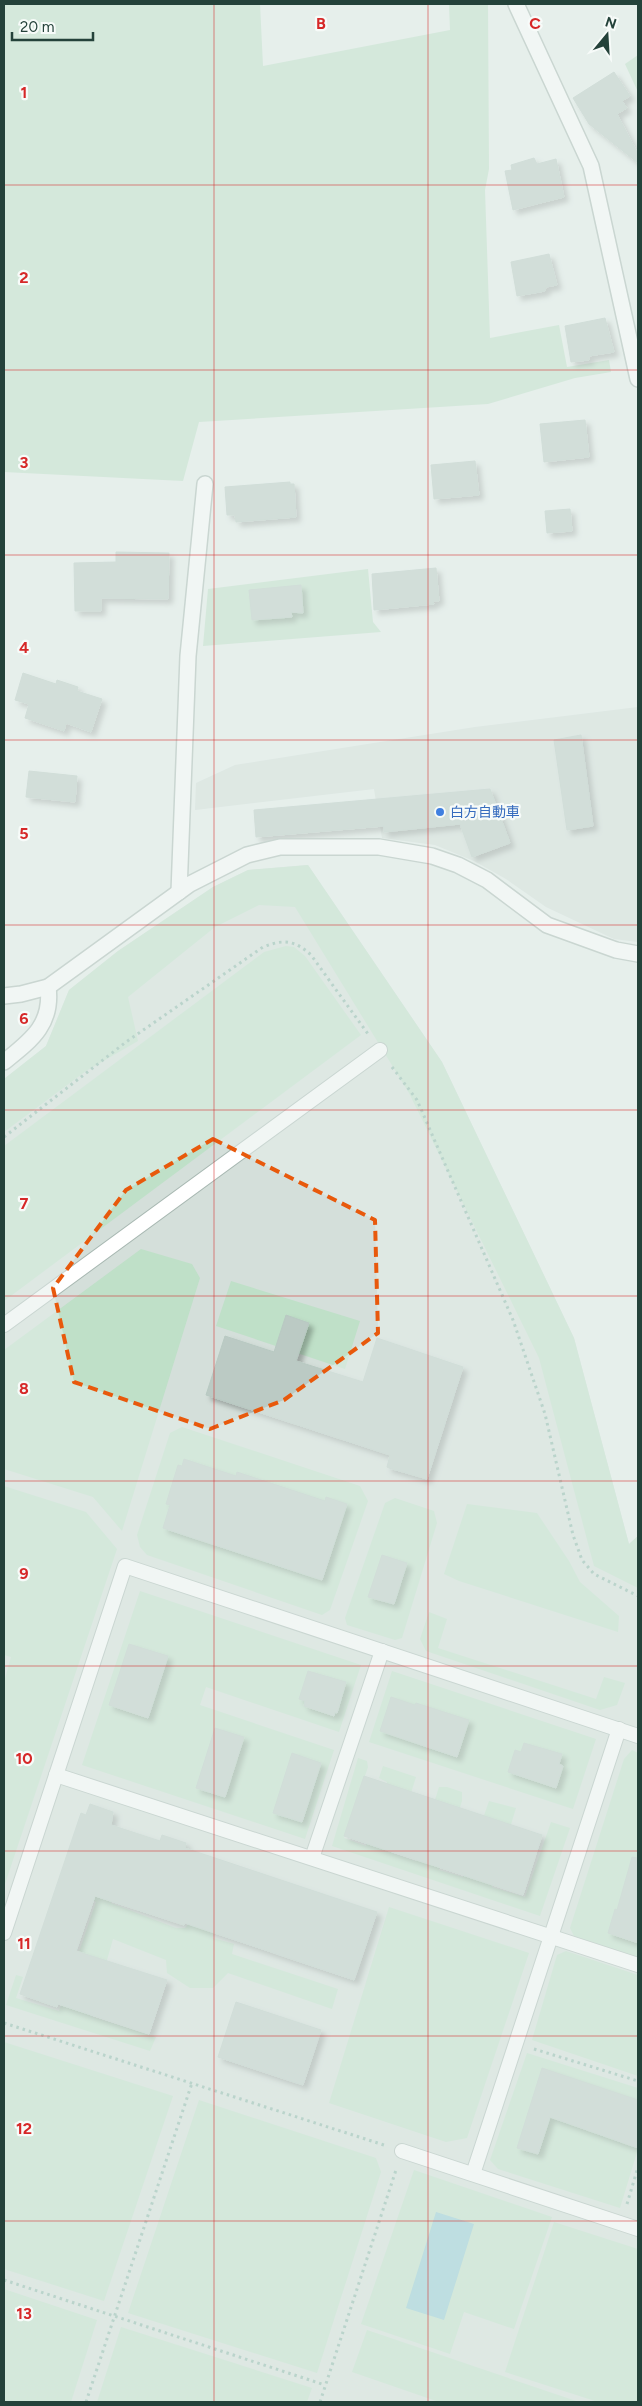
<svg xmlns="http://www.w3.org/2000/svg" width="642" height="2406" viewBox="0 0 642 2406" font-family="Figtree,'Noto Sans JP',sans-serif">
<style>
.built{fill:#d4dfda}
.green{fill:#bfe0c8}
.water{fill:#8ec9d4}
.building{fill:#bbcac4;stroke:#b8c9c2;filter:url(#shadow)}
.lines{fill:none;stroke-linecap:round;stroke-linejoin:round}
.service-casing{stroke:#a8b8b2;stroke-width:16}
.minor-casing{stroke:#a8b8b2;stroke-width:18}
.path{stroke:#86b3a5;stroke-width:3;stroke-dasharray:2.5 4;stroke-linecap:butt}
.service{stroke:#fff;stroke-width:14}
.minor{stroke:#fff;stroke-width:15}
.marked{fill:none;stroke:#e8590c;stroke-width:4;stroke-dasharray:10 6;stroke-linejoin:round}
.grid{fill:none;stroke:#d62828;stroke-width:1;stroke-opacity:0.55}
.shop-dot{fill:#3f7fe0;stroke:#f7fbf9;stroke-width:2}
.labels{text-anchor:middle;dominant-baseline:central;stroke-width:4.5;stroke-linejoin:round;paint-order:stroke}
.shop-label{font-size:14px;fill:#366cbe;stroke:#f7fbf9;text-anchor:start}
.grid-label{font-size:16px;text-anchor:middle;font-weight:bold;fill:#d62828;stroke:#f7fbf9;stroke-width:4.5;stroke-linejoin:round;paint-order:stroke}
</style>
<defs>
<filter id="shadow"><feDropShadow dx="4.5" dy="4.5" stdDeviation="2.5" flood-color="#0004"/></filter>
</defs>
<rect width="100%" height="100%" fill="#e6efeb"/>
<!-- built -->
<g class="built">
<polygon points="638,707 638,942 614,939 546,907 506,879 474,861 435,845 382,838 374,789 195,810 196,783 235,765 475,727"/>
<polygon points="308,865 442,1062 574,1338 629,1544 638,1536 638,2402 4,2402 4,1079 46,1046 69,990 118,951 213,887 248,870"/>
</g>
<!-- green -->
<g class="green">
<polygon points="4,4 260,4 263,66 450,30 449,4 488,4 489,169 485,190 490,338 559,325 567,367 609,360 611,372 575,378 488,404 199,422 183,481 4,472"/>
<polygon points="638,55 638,92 625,64"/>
<polygon points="368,569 373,622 381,632 203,646 208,589"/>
<polygon points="308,865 442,1062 574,1338 629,1544 638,1536 638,1588 594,1566 539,1358 409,1093 295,907 259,905 215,927 128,997 138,1041 86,1071 4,1132 4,1079 46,1046 69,990 118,951 213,887 248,870"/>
<polygon points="286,946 294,947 305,956 361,1035 4,1301 4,1146 264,952"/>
<polygon points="141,1249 192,1264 200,1278 122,1531 93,1497 4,1469 4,1350"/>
<polygon points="231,1281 360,1321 345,1369 216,1326"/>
<polygon points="182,1427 360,1486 368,1501 330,1610 322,1615 147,1555 140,1547 137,1535 170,1433"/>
<polygon points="4,1486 86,1512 117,1549 4,1887 4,1682 11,1657 4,1655"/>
<polygon points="395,1498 434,1511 437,1523 402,1638 395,1640 347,1625 345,1618 385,1503"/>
<polygon points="467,1504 537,1513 569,1561 580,1582 619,1616 618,1632 459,1581 444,1574"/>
<polygon points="140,1591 361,1665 339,1732 206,1687 200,1705 334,1750 305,1839 82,1765"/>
<polygon points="429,1612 447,1619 438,1648 596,1699 604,1677 625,1683 617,1705 600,1710 426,1651 420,1639"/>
<polygon points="392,1671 596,1739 573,1809 369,1742"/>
<polygon points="632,1750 638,1753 638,1958 574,1936 570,1928 624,1759"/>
<polygon points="358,1758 367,1761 368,1767 344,1838 366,1846 387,1782 379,1778 383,1766 416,1777 392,1853 416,1861 439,1787 447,1787 462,1792 462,1801 439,1870 463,1877 489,1801 516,1808 492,1887 525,1897 551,1822 570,1828 540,1916 332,1846"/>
<polygon points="93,1889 115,1895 111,1903 176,1928 185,1928 195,1915 219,1912 213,1938 234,1944 232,1954 338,1989 332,2009 228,1973 213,1988 190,1988 167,1973 166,1960 113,1939 91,2016 156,2037 150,2051 6,2005 16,1975 23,1977 16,1998 59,2011 96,1902 90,1899"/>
<polygon points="389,1907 529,1953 467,2138 446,2142 329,2103"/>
<polygon points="566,1951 638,1975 638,2076 532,2040 557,1955"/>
<polygon points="4,2042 173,2096 104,2301 4,2269"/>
<polygon points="527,2053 638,2088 638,2149 620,2208 498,2169 490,2160"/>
<polygon points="199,2100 376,2158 381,2172 317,2373 128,2313"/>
<polygon points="414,2170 552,2217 514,2329 464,2312 450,2354 361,2324"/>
<polygon points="554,2222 638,2249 638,2402 598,2402 505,2372"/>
<polygon points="4,2289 97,2320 71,2402 4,2402"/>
<polygon points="121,2327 312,2388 307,2402 97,2402"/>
<polygon points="367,2330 579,2402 439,2402 352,2372"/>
</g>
<!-- water -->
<polygon class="water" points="436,2212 474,2224 444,2320 406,2308"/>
<!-- building -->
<g class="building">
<polygon points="614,72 630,96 622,101 627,108 617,114 638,154 638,163 589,124 573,98"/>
<polygon points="534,158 537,164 556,159 564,197 513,210 505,171 512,170 511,165"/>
<polygon points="549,254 557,285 546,287 545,291 517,296 511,262"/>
<polygon points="605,318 614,352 589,356 589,360 571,362 565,326"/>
<polygon points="585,420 589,457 544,462 540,424"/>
<polygon points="475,461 479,495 434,499 431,465"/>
<polygon points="290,482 290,484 294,484 296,517 236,522 235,515 227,515 225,487"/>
<polygon points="570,509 572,531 547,533 545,511"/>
<polygon points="116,552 169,553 168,599 101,598 101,611 75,611 74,563 116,562"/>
<polygon points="436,568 439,601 433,601 434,604 374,610 372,574"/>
<polygon points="301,585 303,613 291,612 292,617 252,620 249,590"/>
<polygon points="23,673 56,684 57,680 78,687 77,691 102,699 91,732 66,723 64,731 25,718 29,704 15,700"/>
<polygon points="581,735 593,826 567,830 554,740"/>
<polygon points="29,771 77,776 75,802 26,797"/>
<polygon points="490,789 510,843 472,857 460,824 384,832 384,826 256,837 254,810"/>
<polygon points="286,1315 309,1323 296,1361 363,1382 377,1338 463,1367 427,1479 389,1468 387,1467 390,1455 206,1395 225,1336 274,1352"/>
<polygon points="184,1459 236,1476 237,1472 325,1501 326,1497 347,1504 322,1580 163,1528 170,1505 166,1504 178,1465 182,1466"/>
<polygon points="382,1555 407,1563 394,1604 368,1597"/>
<polygon points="129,1644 168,1656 148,1718 109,1705"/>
<polygon points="308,1671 346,1682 337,1713 335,1712 334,1716 304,1706 305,1701 299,1699"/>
<polygon points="391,1697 415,1705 416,1703 469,1720 457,1757 380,1731"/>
<polygon points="215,1728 244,1737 225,1797 196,1788"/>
<polygon points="524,1743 562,1754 559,1764 563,1766 556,1788 508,1772 515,1750 521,1752"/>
<polygon points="292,1753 321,1763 302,1822 273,1813"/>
<polygon points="364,1776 542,1835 523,1895 344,1836"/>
<polygon points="90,1804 113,1812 111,1825 160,1841 162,1835 186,1843 185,1848 377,1912 354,1980 185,1923 184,1925 95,1896 76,1951 167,1980 149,2034 58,2004 57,2007 20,1994 81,1813 86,1815"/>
<polygon points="632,1857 638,1858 638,1943 608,1933 615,1909 617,1910"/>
<polygon points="236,2002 321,2030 303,2085 218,2057"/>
<polygon points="542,2068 638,2100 638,2148 550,2117 538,2154 517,2148"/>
</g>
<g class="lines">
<defs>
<g id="service">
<polyline points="4,1325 380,1050"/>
<polyline points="56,1775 638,1965"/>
<polyline points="312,1858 382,1651"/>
<polyline points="4,1933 125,1566 638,1736"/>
<polyline points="402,2151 638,2229"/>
<polyline points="473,2174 619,1729"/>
</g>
<g id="minor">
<polyline points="516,4 591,166 638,379"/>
<polyline points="179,892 188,656 205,484"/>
<polyline points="4,996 21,994 48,987 190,884 247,855 280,847 379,847 432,856 458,865 487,880 547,925 616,950 638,954"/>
<path d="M4,1062c26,-21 49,-37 44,-75"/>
</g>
</defs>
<!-- service casing -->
<use href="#service" class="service-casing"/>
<!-- minor casing -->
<use href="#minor" class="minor-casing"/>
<!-- path -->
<g class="path">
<polyline points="392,1067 417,1100 513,1320 545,1414 573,1535 582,1560 594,1574 638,1596"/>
<path d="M4,1137l122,-95 137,-95c20,-8 32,-7 48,8l57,79"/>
<polyline points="4,2023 384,2145"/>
<polyline points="534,2049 638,2081"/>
<polyline points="627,2204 638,2167"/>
<polyline points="4,2280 325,2385"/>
<polyline points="86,2402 192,2083"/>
<polyline points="320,2402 396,2170"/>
</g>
<!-- service -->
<use href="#service" class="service"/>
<!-- minor -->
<use href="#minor" class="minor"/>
</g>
<!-- marked area -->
<path d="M0 0H642V2406H0ZM213,1139l162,81 3,113 -94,67 -74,29 -136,-47 -21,-94 73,-98z" fill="#e6efeb" fill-opacity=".55" fill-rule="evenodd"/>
<path class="marked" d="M213,1139l162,81 3,113 -94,67 -74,29 -136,-47 -21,-94 73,-98z"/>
<!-- grid -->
<path class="grid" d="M214,4v2398M428,4v2398M4,185h634M4,370h634M4,555h634M4,740h634M4,925h634M4,1110h634M4,1296h634M4,1481h634M4,1666h634M4,1851h634M4,2036h634M4,2221h634"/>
<!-- markers -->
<circle class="shop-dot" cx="440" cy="812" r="5"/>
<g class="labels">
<!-- shop labels -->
<g class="shop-label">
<text x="450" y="812">白方自動車</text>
</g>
</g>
<g class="grid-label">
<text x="321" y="29">B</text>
<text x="535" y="29">C</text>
<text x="24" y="98">1</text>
<text x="24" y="283">2</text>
<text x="24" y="468">3</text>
<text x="24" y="653">4</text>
<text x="24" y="839">5</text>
<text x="24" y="1024">6</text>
<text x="24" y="1209">7</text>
<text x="24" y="1394">8</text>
<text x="24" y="1579">9</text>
<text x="24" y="1764">10</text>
<text x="24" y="1949">11</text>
<text x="24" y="2134">12</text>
<text x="24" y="2319">13</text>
</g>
<!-- border -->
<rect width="642" height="2406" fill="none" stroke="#24423a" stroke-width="10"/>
<!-- north arrow -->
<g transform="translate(607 35) rotate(18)" stroke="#f7fbf9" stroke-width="4" paint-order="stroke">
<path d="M0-4L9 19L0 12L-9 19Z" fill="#24423a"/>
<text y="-8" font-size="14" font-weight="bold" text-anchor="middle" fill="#24423a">N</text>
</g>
<!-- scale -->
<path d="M12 32v8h81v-8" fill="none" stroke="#24423a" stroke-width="2.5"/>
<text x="20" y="32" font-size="15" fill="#24423a" stroke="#f7fbf9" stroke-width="4" paint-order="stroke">20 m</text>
</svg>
